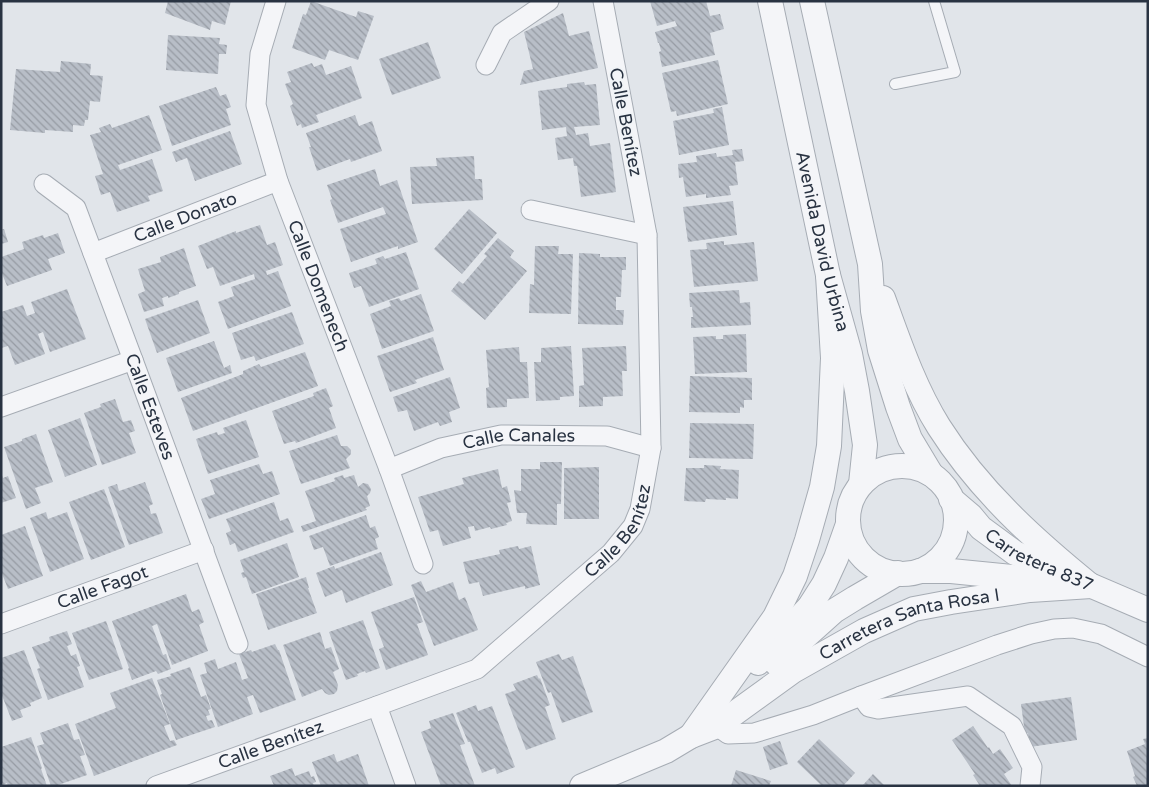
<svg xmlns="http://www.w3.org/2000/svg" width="1149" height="787" viewBox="0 0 1149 787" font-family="'Varela Round',sans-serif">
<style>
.building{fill:url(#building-back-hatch)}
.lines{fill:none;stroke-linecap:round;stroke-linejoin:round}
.service-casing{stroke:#a6acb4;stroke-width:12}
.minor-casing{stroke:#a6acb4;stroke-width:21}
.tertiary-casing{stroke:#a6acb4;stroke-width:26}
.service{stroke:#f4f5f8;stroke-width:10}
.minor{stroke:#f4f5f8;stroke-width:19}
.tertiary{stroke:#f4f5f8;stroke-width:24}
.labels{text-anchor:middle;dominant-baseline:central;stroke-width:4;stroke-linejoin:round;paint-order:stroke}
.street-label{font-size:18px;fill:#293342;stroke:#f1f4f7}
</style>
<defs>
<pattern id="building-back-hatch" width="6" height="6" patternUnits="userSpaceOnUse" patternTransform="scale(1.25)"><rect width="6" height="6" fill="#b8bec7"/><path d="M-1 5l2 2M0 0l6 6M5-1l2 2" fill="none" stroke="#969ba3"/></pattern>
</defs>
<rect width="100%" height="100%" fill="#e1e5ea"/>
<!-- building -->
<g class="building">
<polygon points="168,1 231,1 225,25 212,21 210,30 165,13"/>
<polygon points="311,1 356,17 358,11 374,16 358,60 329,50 325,60 292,48 303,14 306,15"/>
<polygon points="650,1 706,1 710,16 720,14 724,29 710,33 715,55 662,67 659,52 661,51 659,43 658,43 655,32 677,26 675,21 657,26"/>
<polygon points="563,13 569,36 589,31 598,68 520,85 524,71 533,69 524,32"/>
<polygon points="168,35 220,38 219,44 227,45 226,54 219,54 218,74 166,70"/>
<polygon points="428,42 441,78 392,95 379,59"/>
<polygon points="718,60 728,104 677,116 676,111 671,112 662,73"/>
<polygon points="61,61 91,64 90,75 103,76 100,102 90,101 88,120 85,120 84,126 73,125 73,132 45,130 45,133 10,130 16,69 60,72"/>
<polygon points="312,63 314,67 322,64 326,75 351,66 362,98 316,115 319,122 302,128 301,124 297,126 290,106 293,104 285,84 291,82 287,72"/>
<polygon points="584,82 585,85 596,84 600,125 574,127 576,135 588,133 590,146 610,143 616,192 581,197 577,166 574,166 573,158 558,160 555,138 567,136 566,127 542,130 538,91 567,87 567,84"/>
<polygon points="216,87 220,96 226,94 231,107 226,109 231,125 172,146 159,106"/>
<polygon points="722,107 729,145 679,155 673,121 714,113 713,109"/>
<polygon points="149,115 162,150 118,165 120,170 152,159 163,191 148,196 150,201 117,212 110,192 101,195 95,176 103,174 90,135 101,132 99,128 110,124 112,128"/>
<polygon points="355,115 359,126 372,121 382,151 351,162 350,159 317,171 309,147 311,147 306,133"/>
<polygon points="230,131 242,164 195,181 187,158 176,162 172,152"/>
<polygon points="742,149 744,161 735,162 738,185 729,186 731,195 706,198 706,194 686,197 683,177 679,178 678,164 697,162 696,156 716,153 717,157 733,155 732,150"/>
<polygon points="474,156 475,179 482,179 483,200 412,204 410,167 437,166 436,158"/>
<polygon points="375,169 380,186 397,180 418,242 398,249 398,246 351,262 340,229 386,214 383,207 338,223 330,200 332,199 327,185"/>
<polygon points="733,201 737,235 688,242 683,207"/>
<polygon points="469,209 497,233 462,274 434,249"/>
<polygon points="260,225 267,245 275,242 283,265 266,271 267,275 278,271 291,306 228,329 218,302 234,296 231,287 255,279 254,274 220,286 213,267 207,269 198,246 236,231 236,233"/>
<polygon points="1,229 4,229 8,242 1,244"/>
<polygon points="58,233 65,253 48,259 52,270 7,286 1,271 1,257 24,249 22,242 43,235 44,238"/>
<polygon points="498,238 514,251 510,257 527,271 485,320 451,291 459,281 463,284 487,256 484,254"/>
<polygon points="724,241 724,245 754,242 758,281 694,287 690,250 707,249 706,243"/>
<polygon points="535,246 559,246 558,254 573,254 571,314 529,313 530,284 534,285"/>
<polygon points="184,248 196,286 179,292 179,294 168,298 168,296 162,298 164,306 144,312 138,294 145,291 138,269 161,262 160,257"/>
<polygon points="406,252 419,289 369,307 361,286 354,288 349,273 377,264 375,259 383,256 385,259"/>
<polygon points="579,253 600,254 600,257 626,257 626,270 622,270 621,297 616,297 616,310 624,310 623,325 578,324"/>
<polygon points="67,289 86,339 50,352 43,332 38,334 45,354 15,365 8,346 1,348 1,312 23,305 27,316 35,313 31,302"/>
<polygon points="739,290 740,303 750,302 751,325 691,328 691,317 693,317 692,307 690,307 689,293"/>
<polygon points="421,294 434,331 382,349 370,314 391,306 389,301 399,298 401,301"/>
<polygon points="198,300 210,333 157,353 145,319"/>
<polygon points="292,312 304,344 256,361 254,356 241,360 232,333"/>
<polygon points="746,334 747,372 695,374 693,337 716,336 716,339 723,339 723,335"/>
<polygon points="433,337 444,370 415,380 417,383 390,392 377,356"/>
<polygon points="214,341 224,368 230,365 232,373 178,392 166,358"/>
<polygon points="571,346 574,396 560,397 560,400 536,401 534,362 541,362 541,348"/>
<polygon points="626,346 627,371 622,371 623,396 603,397 603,406 579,407 579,386 584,385 582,348"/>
<polygon points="519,347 520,362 527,362 529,398 507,399 507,407 487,408 486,388 489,387 486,350"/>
<polygon points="305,352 318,386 193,431 181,398 243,374 243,371 259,364 261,367"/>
<polygon points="690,376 752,378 752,400 744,400 744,408 740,407 740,413 689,412"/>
<polygon points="450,377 460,408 449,412 452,422 440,426 438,422 414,431 407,410 398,412 393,397"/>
<polygon points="326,388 333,406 329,408 336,428 296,443 295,441 284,444 272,411 314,396 313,393"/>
<polygon points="115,399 123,422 131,420 135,431 129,433 136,453 102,465 84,413 101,407 100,404"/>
<polygon points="80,418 97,465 65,477 48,430"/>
<polygon points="246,420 259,457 208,474 196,439 217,432 218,435 225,433 223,428"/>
<polygon points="690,423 754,424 753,459 689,458"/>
<polygon points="36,434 53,482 35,488 41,503 26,509 4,447 22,441 22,439"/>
<polygon points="337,435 341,446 347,446 351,450 351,454 346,459 350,468 301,484 289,451"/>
<polygon points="540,462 562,462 561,504 557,504 557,525 526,524 527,513 517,513 514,490 521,491 521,469 540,469"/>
<polygon points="259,464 263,474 272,471 280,494 209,519 201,499 215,494 210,480"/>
<polygon points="704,465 721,466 720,469 739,470 738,499 726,498 726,500 706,499 705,502 684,501 686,468 704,468"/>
<polygon points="599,467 599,519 564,519 564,468"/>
<polygon points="498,469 502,488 507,486 511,502 507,503 512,521 506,523 507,525 491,529 490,527 475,531 474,526 468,527 471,538 443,546 438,530 430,532 418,497 464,484 462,478"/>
<polygon points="1,473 3,478 8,476 16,498 1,503"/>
<polygon points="343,475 344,478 354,475 358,487 363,483 368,484 371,489 370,493 367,496 370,506 365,508 367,510 303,532 301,526 316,521 305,491 335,481 334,478"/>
<polygon points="145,482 153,504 149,506 151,514 156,513 163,533 129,545 108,487 117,484 119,491"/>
<polygon points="104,489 125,547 91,560 69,502"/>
<polygon points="274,502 280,521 288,518 294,532 238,552 235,543 230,545 226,533 231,531 226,519"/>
<polygon points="46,512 48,519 67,512 84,559 50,572 30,518"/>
<polygon points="366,515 370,528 375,526 379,537 375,539 378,549 330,566 323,547 314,550 309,536"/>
<polygon points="25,526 43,576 8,589 1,571 1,535"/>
<polygon points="287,543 299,577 252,594 246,577 243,578 241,573 244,572 240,560"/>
<polygon points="518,546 519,549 531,546 540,585 525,589 525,586 483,596 479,582 469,584 463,562 500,554 499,550"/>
<polygon points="381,552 393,585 346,603 342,590 325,597 316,573 334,566 335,569"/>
<polygon points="306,577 309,588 308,588 317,613 268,630 256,594"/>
<polygon points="421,581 426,592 453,582 459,600 465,597 478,630 434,646 411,585"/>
<polygon points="186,594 192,612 199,609 204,622 199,625 208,651 172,665 157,624 152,626 163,655 166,654 171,669 158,674 156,671 132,680 128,669 129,668 112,621"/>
<polygon points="414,597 423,622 417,624 428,655 386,670 379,649 384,647 371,612"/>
<polygon points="363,620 380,668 366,673 365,671 357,674 358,676 346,680 329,632"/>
<polygon points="106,621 123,669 89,680 72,633"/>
<polygon points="67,631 72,644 67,646 71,656 76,654 80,666 77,667 84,687 48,700 37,669 40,668 32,647 50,641 49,637"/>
<polygon points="320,632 325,649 331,647 339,669 333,672 338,685 337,691 334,694 329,695 325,693 322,689 302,697 283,645"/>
<polygon points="275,644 278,650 279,650 296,700 260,713 253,695 247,697 253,714 218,727 200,675 207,673 204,663 215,659 218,669 236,662 242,680 248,678 239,654 251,650 252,652"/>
<polygon points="24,650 42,698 30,703 31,706 20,710 23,717 12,721 1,693 1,658"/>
<polygon points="559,654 562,660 573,656 593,712 562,723 551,692 548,693 536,662"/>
<polygon points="190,667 201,697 206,695 211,709 208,710 210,715 206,716 208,721 212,720 215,727 176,740 160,695 162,694 157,680 171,676 170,674"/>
<polygon points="537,675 539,679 540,678 550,705 545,707 556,739 526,750 505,694 516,690 513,684"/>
<polygon points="152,678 170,724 164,726 170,741 174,740 177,745 94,776 75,724 116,708 110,693"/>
<polygon points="1071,697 1077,740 1030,747 1028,733 1025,734 1021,704"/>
<polygon points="476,705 478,711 492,706 515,767 497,774 495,768 482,773 470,742 468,742 456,713"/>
<polygon points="453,713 465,744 460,745 475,786 441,786 421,732 431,728 429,721"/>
<polygon points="68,723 74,740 79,739 85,755 80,756 87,775 55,786 51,786 37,746 44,744 40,733"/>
<polygon points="973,726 988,748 989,747 993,754 1000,749 1013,768 1004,774 1012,786 980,786 973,775 975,774 952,740"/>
<polygon points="31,737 42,768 41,769 47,786 8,786 7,783 3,785 1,780 1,747"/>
<polygon points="1148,738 1148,786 1137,786 1133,777 1135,776 1127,751 1145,744 1143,739"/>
<polygon points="819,739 855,773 843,786 822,786 797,762"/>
<polygon points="780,741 788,764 770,770 763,747"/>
<polygon points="334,754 337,762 358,754 369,786 321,786 312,762"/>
<polygon points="292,768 295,776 309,771 311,777 314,776 316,782 313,783 314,786 274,786 270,776"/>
<polygon points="736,770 771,781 769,786 731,786"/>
<polygon points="873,774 885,786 862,786"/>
</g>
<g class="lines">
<defs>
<polyline id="service" points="895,84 955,72 934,1"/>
<g id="minor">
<path id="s1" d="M276,1l-16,53 -4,51 22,76 111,288 34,95"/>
<polyline points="486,65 502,33 549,1"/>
<path id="s2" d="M44,184l32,24 57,152 105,284"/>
<polyline points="531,210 647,235"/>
<path id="s3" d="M93,253l185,-72"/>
<polyline points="1,407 133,360"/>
<path id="s4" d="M389,469l52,-21 60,-13 106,1 44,12"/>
<path id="s5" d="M1,624l203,-74"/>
<polyline points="861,696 869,707 878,709 968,696 1012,726 1032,767 1030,786"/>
<polyline points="377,706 406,786"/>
<polyline points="717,726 728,734 754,733 813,715 861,696 997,645 1031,634 1054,629 1073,628 1101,634 1148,657"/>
<path id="s6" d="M156,786l221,-80 100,-37 134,-116 22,-27 7,-17 11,-61 -4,-213 -44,-234"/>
</g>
<g id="tertiary">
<path id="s7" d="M770,1l58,274 22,79 7,37 8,54 -4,39"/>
<polyline points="812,1 870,264 873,311 880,350 898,407 910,439 931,474"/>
<path d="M883,298c16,44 31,89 56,129 40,63 94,112 152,159"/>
<circle cx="902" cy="520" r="54"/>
<path id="s8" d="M951,499l20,17 10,12 34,25 133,57"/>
<polyline points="920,571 951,571 1042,580"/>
<polyline points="758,663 810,606 824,584 836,558 848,524"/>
<polyline points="776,663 834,611 855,598 898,573"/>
<polyline points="691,736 775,617 795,576 807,540 822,487 829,446 833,358 828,275"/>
<path id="s9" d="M582,786l84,-35 25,-15 26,-10 76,-55 71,-40 50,-22 37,-7 79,-12 61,-4"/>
</g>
</defs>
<!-- service casing -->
<use href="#service" class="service-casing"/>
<!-- minor casing -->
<use href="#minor" class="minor-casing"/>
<!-- tertiary casing -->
<use href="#tertiary" class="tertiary-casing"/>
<!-- service -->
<use href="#service" class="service"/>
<!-- minor -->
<use href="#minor" class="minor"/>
<!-- tertiary -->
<use href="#tertiary" class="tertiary"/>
</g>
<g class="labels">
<!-- street labels -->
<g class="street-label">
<text transform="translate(626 122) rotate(79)">Calle Benítez</text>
<text stroke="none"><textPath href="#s3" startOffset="99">Calle Donato</textPath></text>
<text stroke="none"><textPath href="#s7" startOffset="246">Avenida David Urbina</textPath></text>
<text stroke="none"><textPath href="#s1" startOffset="298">Calle Domenech</textPath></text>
<text stroke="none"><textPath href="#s2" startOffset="252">Calle Esteves</textPath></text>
<text stroke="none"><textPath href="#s4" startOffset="135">Calle Canales</textPath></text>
<text stroke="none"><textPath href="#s6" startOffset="542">Calle Benítez</textPath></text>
<text stroke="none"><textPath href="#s8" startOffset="109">Carretera 837</textPath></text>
<text stroke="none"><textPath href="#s5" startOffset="108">Calle Fagot</textPath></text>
<text stroke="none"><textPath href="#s9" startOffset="369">Carretera Santa Rosa I</textPath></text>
<text stroke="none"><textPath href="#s6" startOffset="122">Calle Benítez</textPath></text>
</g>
</g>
<!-- border -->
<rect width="1149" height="787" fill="none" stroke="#293342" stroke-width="5"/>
</svg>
